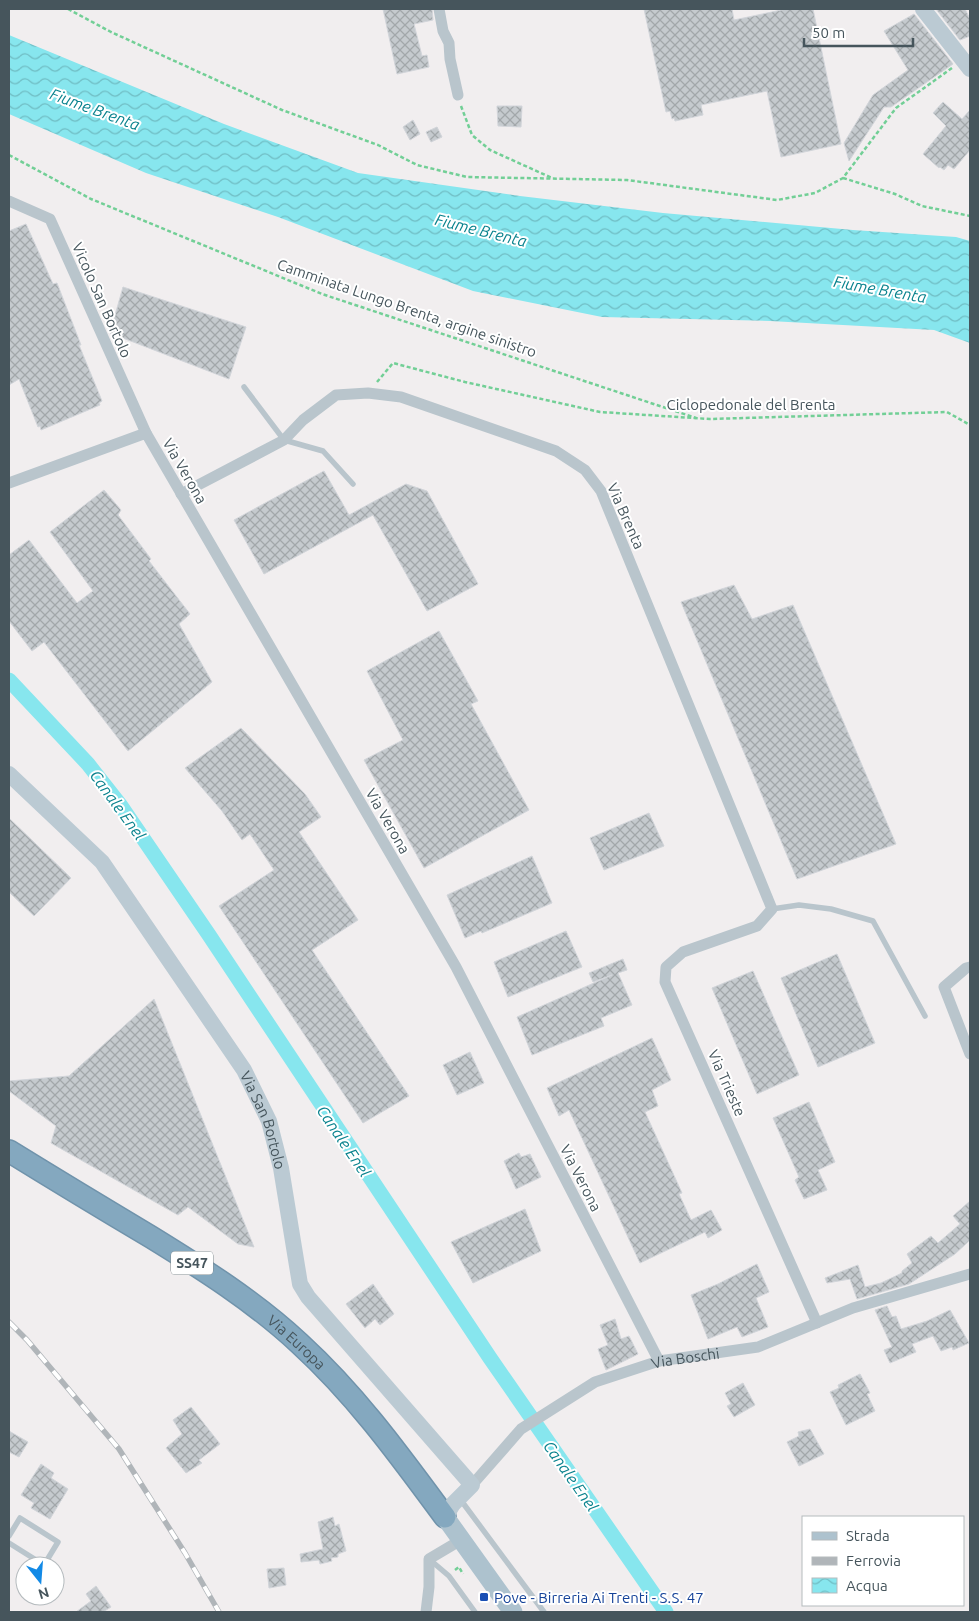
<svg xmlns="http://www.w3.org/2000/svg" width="979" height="1621" viewBox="0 0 979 1621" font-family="Ubuntu,sans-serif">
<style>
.water{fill:url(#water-waves)}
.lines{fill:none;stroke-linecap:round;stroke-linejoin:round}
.canal{stroke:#87e6ee;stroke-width:15}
.building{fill:url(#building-cross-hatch);stroke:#d2d5da}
.highway-casing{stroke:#7093ab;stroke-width:24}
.path{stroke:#72cf96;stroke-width:2.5;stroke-dasharray:4 2.5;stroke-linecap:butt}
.lane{stroke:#b9c5cc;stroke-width:5.5}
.street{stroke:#b9c5cc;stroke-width:11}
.secondary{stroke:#bbcad3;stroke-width:16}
.primary{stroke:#adc2ce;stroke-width:19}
.highway{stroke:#84a8bf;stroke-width:21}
.rail-casing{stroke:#b0b5b9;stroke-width:5.5}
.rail{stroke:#fff;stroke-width:4;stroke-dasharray:11;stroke-linecap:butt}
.transit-dot{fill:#1a4fb4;stroke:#fff;stroke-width:2}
.labels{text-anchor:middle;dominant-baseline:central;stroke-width:4;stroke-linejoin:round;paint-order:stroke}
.shield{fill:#fff;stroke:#7e888d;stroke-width:1}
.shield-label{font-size:14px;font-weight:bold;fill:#46555c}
.street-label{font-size:15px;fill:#46555c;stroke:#fff}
.transit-label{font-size:15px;fill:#164399;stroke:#fff;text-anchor:start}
.water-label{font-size:16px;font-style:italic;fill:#0a838e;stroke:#fff}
</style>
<defs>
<pattern id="water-waves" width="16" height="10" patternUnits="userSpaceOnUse" patternTransform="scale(1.25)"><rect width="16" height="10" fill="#87e6ee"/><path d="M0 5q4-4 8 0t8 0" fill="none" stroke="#70bdc4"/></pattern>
<pattern id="building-cross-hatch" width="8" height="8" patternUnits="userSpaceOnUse" patternTransform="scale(1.25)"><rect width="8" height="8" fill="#c5cace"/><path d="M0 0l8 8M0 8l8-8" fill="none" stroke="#a2a7aa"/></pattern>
</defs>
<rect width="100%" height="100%" fill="#f1eeef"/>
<!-- water -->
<polygon class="water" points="9,35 224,124 358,173 520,196 663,213 853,230 956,237 970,241 970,343 934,330 770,321 602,317 473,291 278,217 146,173 9,114"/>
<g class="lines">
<!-- canal -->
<polyline class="canal" points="9,680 88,764 121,806 209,935 490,1358 666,1612"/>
</g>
<!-- building -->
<g class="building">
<polygon points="383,9 432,9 433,20 414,24 422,56 427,55 429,67 397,74"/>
<polygon points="644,9 732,9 734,20 786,9 813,9 841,144 781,157 767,91 701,105 703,115 675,121 674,118 672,119 670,111 666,112"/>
<polygon points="936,9 965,9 970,19 970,36 960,40"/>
<polygon points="914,14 953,64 891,107 884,107 849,161 844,143 873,95 908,70 884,31"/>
<polygon points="943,102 962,119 970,110 970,150 954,169 948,165 944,170 940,167 939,168 923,154 946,126 933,113"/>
<polygon points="497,106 522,106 521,127 498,126"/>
<polygon points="413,120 420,134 410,140 403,127"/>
<polygon points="437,127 442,137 431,142 426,132"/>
<polygon points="26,224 53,284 57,283 81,345 79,345 102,401 99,403 100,405 41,430 40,426 38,427 19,379 9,385 9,231"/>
<polygon points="123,287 246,327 229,379 110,333"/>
<polygon points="324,471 349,515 406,484 427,491 478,584 427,611 373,515 264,574 234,520"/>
<polygon points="104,490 121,510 118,515 151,559 149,561 190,614 179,624 212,682 128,751 44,642 32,651 9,621 9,555 29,540 77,603 93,591 50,532"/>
<polygon points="734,585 752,619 793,605 896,844 797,879 681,602"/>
<polygon points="439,631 478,701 471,704 529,810 424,868 364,760 403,740 367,671"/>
<polygon points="241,728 305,794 321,817 299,832 358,920 312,950 409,1096 363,1123 219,906 274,870 250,834 242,840 222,811 185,768"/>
<polygon points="649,813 664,846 604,870 590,838"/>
<polygon points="9,818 71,878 34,916 9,892"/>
<polygon points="532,856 552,903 482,933 481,931 465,938 447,895"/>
<polygon points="566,931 582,967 508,997 494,962"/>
<polygon points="837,954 875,1043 818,1067 781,978"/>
<polygon points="623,959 627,970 618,973 632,1005 601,1018 604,1026 532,1055 517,1017 612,975 593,982 589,973"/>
<polygon points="753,971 799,1075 757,1094 712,988"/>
<polygon points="154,999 254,1247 238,1244 188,1207 178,1215 51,1143 56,1126 9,1091 9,1081 69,1076"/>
<polygon points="652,1038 671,1080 652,1090 658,1106 645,1112 682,1193 679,1194 691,1220 711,1210 722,1230 708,1238 705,1232 640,1263 569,1110 559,1116 547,1088"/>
<polygon points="470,1052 484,1083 457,1095 443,1065"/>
<polygon points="809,1102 835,1162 818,1170 827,1190 804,1199 795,1180 799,1177 773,1118"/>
<polygon points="519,1153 521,1157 530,1154 541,1177 516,1189 504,1161"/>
<polygon points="970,1201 970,1240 955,1254 909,1284 857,1299 850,1279 827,1283 825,1278 858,1265 865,1287 881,1283 902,1273 902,1271 912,1263 907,1254 931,1236 938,1243 960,1224 953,1216"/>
<polygon points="525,1209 541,1251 473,1283 451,1242"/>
<polygon points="757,1264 769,1292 756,1298 768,1327 742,1337 737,1327 708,1339 691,1295 718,1284"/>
<polygon points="373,1284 394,1314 380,1325 375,1319 365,1328 346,1304"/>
<polygon points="887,1306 892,1317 896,1316 901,1329 927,1321 950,1310 969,1343 953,1350 952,1347 941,1351 933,1336 912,1344 916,1352 890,1363 884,1350 892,1347 875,1310"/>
<polygon points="615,1319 621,1339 629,1336 638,1354 606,1370 598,1349 608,1345 600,1325"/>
<polygon points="860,1374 870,1393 867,1394 875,1411 846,1425 830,1392 839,1388 838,1385"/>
<polygon points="743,1383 755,1405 734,1417 727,1406 731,1404 725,1393"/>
<polygon points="191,1407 220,1444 199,1460 202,1463 186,1473 166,1448 182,1434 173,1420"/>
<polygon points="810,1429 824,1454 799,1466 787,1442 799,1436 798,1432"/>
<polygon points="9,1431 28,1442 19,1457 9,1452"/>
<polygon points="41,1464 54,1473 51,1478 68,1489 50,1519 31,1508 34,1503 21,1495"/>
<polygon points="333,1517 335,1526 339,1524 346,1551 338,1554 338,1557 331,1558 332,1561 320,1564 319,1560 301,1562 300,1554 323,1549 318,1522"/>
<polygon points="284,1568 286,1585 269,1588 267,1569"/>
<polygon points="96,1586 111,1607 103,1612 76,1612 91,1601 86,1594"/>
</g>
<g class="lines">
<defs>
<g id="highway">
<path id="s3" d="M9,1151c47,29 95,58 142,86 52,32 104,65 148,106 57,52 101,113 146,174"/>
</g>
</defs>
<!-- highway casing -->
<use href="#highway" class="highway-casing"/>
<!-- path -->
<g class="path">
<polyline points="68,9 111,32 282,110 378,145 417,165 467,177 627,180 777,200 815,193 843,178 896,108 952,68"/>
<polyline points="461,106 472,135 490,150 552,178"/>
<polyline points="9,155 91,199 322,294 696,418"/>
<polyline points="843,178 895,194 922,206 970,216"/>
<polyline points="377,382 393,363 465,382 600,412 710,419 947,412 970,425"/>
<polyline points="455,1570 459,1567 463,1574"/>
</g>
<!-- lane -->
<g class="lane">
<polyline points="244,387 284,440 323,451 353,484"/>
<polyline points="772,909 799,905 831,909 873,921 925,1016"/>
<polyline points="460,1499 544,1612"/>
<polyline points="9,1536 20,1518 58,1542 44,1565 9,1543"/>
<polyline points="429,1559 449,1576 475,1612"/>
</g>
<!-- street -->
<g class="street">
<polyline points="439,9 443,31 449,43 450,59 458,95"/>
<polyline points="9,201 50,219 146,433"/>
<polyline points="9,483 146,433 456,967 659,1361"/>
<polyline points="181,494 284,440 303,420 336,395 368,393 401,397 556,451 585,470 601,491 772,909 757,926 683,952 666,967 665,982 817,1323"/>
<polyline points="970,967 966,968 944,987 970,1054"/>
<path id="s1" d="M472,1485l49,-56 74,-47 64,-21 99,-14 95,-39 117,-34"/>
<polyline points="426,1612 429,1587 429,1559 461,1540"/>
</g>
<!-- secondary -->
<g class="secondary">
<polyline points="923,9 970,69"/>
<path id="s2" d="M9,774l93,88 142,208 25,51 12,47 19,116 8,13 164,188 -19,19 -8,13"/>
</g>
<!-- primary -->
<polyline class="primary" points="445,1517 513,1612"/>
<!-- highway -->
<use href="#highway" class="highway"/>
<defs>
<polyline id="rail" points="9,1322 27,1340 119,1449 185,1553 219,1612"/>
</defs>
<!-- rail casing -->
<use href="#rail" class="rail-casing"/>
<!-- rail -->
<use href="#rail" class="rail"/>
</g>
<!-- markers -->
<rect class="transit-dot" x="479" y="1592" width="10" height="10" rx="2.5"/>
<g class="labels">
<!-- shield labels -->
<rect class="shield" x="171" y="1251.5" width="42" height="23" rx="4"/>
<g class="shield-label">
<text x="192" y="1263">SS47</text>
</g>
<!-- street labels -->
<g class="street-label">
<text transform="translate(102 300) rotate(66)">Vicolo San Bortolo</text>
<text transform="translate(407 308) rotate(19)">Camminata Lungo Brenta, argine sinistro</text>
<text x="751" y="404">Ciclopedonale del Brenta</text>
<text transform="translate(185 471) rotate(60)">Via Verona</text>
<text transform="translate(626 516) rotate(66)">Via Brenta</text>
<text transform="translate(388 821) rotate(60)">Via Verona</text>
<text transform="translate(727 1083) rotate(66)">Via Trieste</text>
<text stroke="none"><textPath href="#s2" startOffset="434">Via San Bortolo</textPath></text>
<text transform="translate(581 1178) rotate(63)">Via Verona</text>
<text stroke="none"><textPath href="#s3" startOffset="346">Via Europa</textPath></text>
<text stroke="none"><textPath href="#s1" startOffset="256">Via Boschi</textPath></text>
</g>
<!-- transit labels -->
<g class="transit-label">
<text x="494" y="1597">Pove - Birreria Ai Trenti - S.S. 47</text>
</g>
<!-- water labels -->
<g class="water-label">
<text transform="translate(95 109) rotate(20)">Fiume Brenta</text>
<text transform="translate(481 230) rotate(14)">Fiume Brenta</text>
<text transform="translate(880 289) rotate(10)">Fiume Brenta</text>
<text transform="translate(118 805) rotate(54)">Canale Enel</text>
<text transform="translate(344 1141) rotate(56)">Canale Enel</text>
<text transform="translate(571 1476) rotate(55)">Canale Enel</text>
</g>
</g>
<!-- border -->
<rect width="979" height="1621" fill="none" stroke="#46555c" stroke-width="20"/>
<!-- legend -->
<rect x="802" y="1516" width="162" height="90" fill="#ffffff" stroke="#b5bbbe"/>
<rect x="812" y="1532" width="25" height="8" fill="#adc2ce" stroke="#b5bbbe"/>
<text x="846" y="1541" font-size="15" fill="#46555c">Strada</text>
<rect x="812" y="1557" width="25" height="8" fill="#b0b5b9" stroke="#b5bbbe"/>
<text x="846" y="1566" font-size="15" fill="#46555c">Ferrovia</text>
<rect x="812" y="1578" width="25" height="15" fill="url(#water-waves)" stroke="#b5bbbe"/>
<text x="846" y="1591" font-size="15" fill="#46555c">Acqua</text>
<!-- north arrow -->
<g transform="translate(40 1581) rotate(163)"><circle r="24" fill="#ffffff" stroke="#b5bbbe"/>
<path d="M0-4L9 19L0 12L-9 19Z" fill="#138ae6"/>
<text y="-8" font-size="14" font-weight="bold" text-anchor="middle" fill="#46555c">N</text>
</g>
<!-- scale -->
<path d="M804 38v8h109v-8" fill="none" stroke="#46555c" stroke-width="2.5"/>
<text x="812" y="38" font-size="15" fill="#46555c" stroke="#ffffff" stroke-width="4" paint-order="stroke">50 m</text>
</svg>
